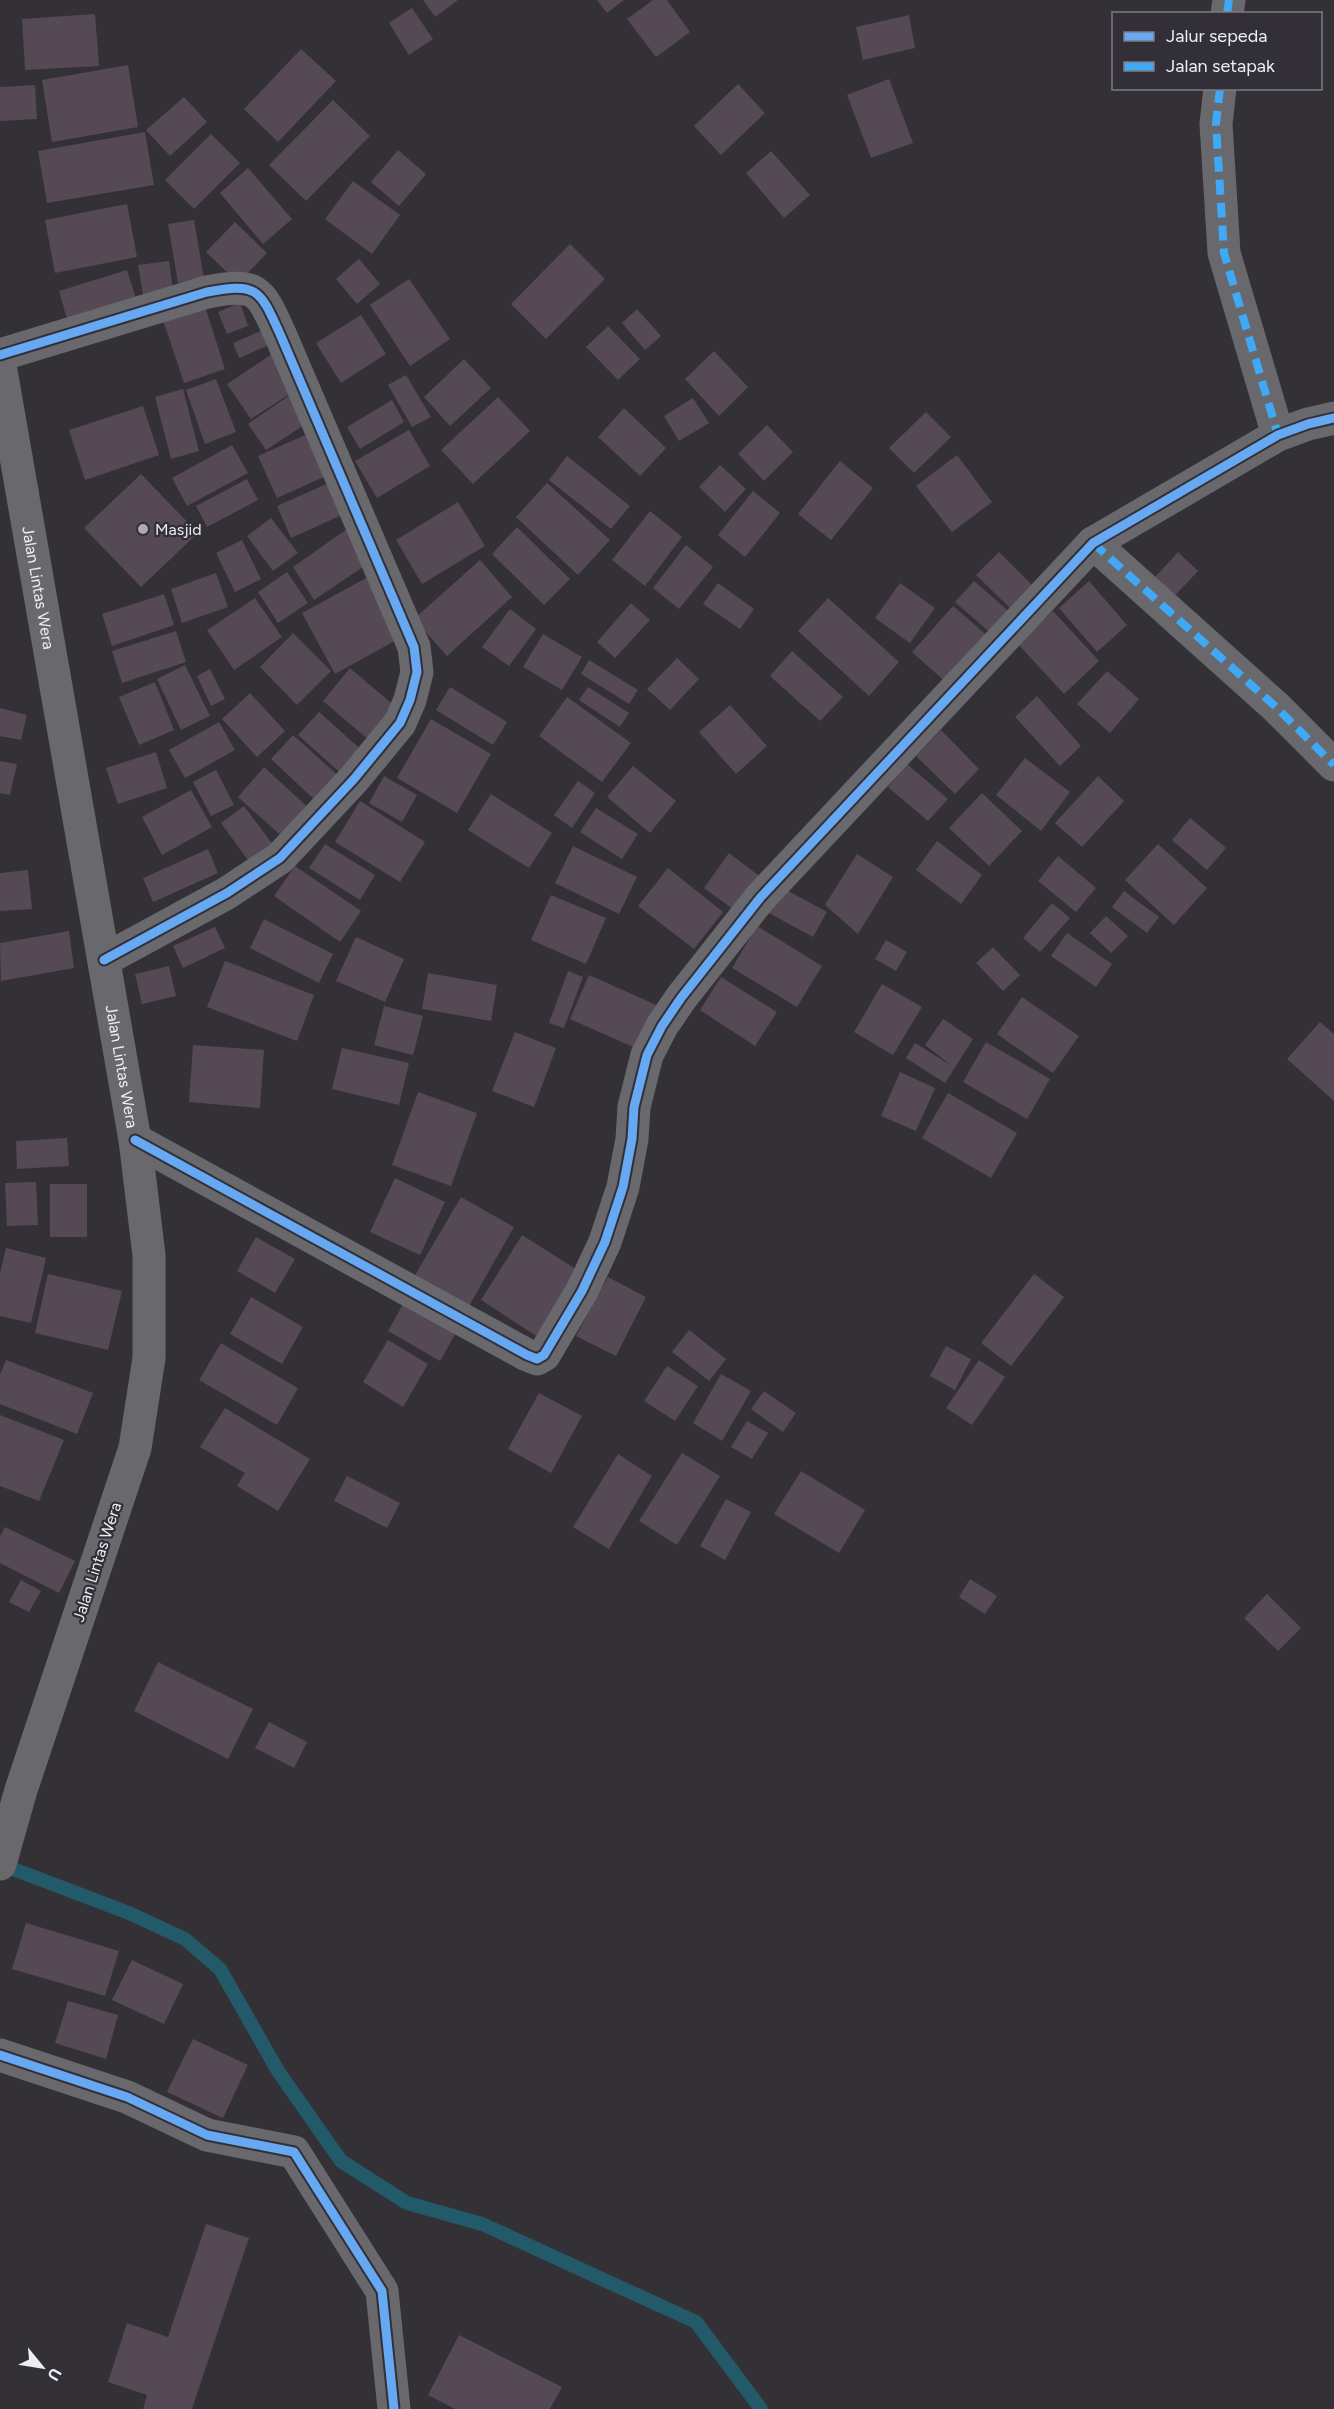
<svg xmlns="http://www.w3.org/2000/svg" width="1334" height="2409" viewBox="0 0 1334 2409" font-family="Figtree,sans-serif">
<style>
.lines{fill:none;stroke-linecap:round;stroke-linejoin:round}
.stream{stroke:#235a6a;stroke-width:14}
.building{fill:#544955}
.street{stroke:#69686c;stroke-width:33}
.secondary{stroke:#69686c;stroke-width:33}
.quiet{stroke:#3fa9f5;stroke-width:8;stroke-dasharray:15 8;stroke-linecap:butt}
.cycleway-casing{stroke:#322f38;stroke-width:13}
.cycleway{stroke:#66a8f1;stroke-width:9}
.poi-dot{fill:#adabb0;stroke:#322f38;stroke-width:2}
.labels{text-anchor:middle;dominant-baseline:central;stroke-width:4.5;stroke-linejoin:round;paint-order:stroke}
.poi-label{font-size:16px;fill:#eeedf2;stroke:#322f38;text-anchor:start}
.street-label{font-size:16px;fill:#eeedf2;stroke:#322f38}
</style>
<rect width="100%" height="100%" fill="#333136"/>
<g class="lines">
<!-- stream -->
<polyline class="stream" points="0,1864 129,1913 185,1939 220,1969 278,2071 341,2161 407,2203 482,2224 696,2322 761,2409"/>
</g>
<!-- building -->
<g class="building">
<polygon points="423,0 458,0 435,17"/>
<polygon points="597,0 624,0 607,13"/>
<polygon points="653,0 667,0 690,32 656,57 627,19"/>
<polygon points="412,8 433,39 409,55 389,23"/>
<polygon points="95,14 99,66 25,70 22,19"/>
<polygon points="909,15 915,48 863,60 856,27"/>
<polygon points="301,49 336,81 278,142 244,109"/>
<polygon points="128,65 138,127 52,142 42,80"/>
<polygon points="889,79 913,143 871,158 847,95"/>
<polygon points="738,84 765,113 721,155 694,126"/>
<polygon points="35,85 37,119 0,121 0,87"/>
<polygon points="184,97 207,122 170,156 146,130"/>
<polygon points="333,100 370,136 306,201 269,165"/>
<polygon points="145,132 154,185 47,203 38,151"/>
<polygon points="211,134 240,163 194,209 165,180"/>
<polygon points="398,150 426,174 399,206 371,182"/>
<polygon points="771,151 810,195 784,218 746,173"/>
<polygon points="248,168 292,219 263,244 220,193"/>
<polygon points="353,181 400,215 372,254 325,219"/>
<polygon points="127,204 137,257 55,273 45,220"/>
<polygon points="194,220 204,279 178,283 168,224"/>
<polygon points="235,222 267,253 238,283 206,252"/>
<polygon points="570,244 605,279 546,339 511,304"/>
<polygon points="359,259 380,284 357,304 336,279"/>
<polygon points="169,261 173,290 143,294 138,265"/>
<polygon points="127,270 137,302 68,323 59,291"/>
<polygon points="409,279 450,339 410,366 370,305"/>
<polygon points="204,303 225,369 184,383 162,317"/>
<polygon points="240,303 248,326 227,334 218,312"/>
<polygon points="637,309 661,336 645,350 622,323"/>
<polygon points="361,315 386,354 341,383 316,343"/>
<polygon points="608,326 640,359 618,380 586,347"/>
<polygon points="263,330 269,345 239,358 233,343"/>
<polygon points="714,351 748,387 719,416 685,379"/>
<polygon points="272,354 296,390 251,419 227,384"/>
<polygon points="464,359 491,388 450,426 424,397"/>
<polygon points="406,375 431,417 412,427 388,385"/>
<polygon points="216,379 236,432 205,444 186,390"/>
<polygon points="183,389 199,451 171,459 155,397"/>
<polygon points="293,393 310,421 266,450 248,424"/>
<polygon points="498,397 530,431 473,484 441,450"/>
<polygon points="693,398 709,423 679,441 664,416"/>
<polygon points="392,400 404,422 360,449 347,427"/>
<polygon points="143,406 159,455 85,480 69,430"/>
<polygon points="624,408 666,448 640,476 598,437"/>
<polygon points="926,412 951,437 914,473 889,448"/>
<polygon points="767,425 793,452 764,481 738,454"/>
<polygon points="409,430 430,466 377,498 355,461"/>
<polygon points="314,431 333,473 277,498 258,456"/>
<polygon points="232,445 248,473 187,506 172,478"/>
<polygon points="957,455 992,502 952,532 916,486"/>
<polygon points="567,456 630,506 611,529 549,480"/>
<polygon points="840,461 873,488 831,540 798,514"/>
<polygon points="720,465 746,489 725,512 699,487"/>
<polygon points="141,474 198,533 141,587 84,528"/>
<polygon points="247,479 258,500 207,527 196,506"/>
<polygon points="331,482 344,514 291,538 277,506"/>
<polygon points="547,483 610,540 578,575 516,517"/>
<polygon points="753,491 780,513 745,557 718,535"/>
<polygon points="458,502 485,546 422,584 396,540"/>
<polygon points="650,511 682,537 645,586 612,560"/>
<polygon points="271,518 298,553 273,571 247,536"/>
<polygon points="517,527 570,579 544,605 492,554"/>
<polygon points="347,529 369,563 314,600 293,567"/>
<polygon points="242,540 261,579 235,592 216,553"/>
<polygon points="686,545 713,567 679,609 653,588"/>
<polygon points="999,552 1032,585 1010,608 976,575"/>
<polygon points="1178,552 1198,571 1168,603 1148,585"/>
<polygon points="480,560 512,597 447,656 414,619"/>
<polygon points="287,572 308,603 278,623 258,592"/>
<polygon points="216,573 228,607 182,623 171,589"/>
<polygon points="368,577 400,638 335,674 302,613"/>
<polygon points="974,581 1012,614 994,636 955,602"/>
<polygon points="1089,581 1127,625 1097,652 1059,608"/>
<polygon points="718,583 754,609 740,629 703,604"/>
<polygon points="900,583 935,608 910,643 875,618"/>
<polygon points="164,594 174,625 112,646 102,614"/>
<polygon points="255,598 282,637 234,670 207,630"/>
<polygon points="828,598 899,662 869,696 798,631"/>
<polygon points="631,603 650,620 615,658 597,642"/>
<polygon points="953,606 990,638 949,685 912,652"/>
<polygon points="510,609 536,629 509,666 482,647"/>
<polygon points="1053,611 1099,661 1064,694 1017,643"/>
<polygon points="176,631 186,662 122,683 112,651"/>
<polygon points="293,633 331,671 297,705 260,667"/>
<polygon points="543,634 582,657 562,690 523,667"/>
<polygon points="792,651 843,697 820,721 770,676"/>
<polygon points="677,658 699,679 670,710 647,689"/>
<polygon points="589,660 638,690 629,704 581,674"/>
<polygon points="185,665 210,716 181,730 157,679"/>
<polygon points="350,668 397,708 369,740 323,701"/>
<polygon points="210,669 225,699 211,706 197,676"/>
<polygon points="1107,671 1139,699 1110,733 1077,704"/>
<polygon points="155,682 174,730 139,745 119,697"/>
<polygon points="450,687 507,722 493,745 436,710"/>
<polygon points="588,687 629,713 620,727 579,700"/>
<polygon points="250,693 285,731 257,757 222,719"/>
<polygon points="1037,696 1081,746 1060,766 1015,717"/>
<polygon points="567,697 631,743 602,782 539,736"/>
<polygon points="730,705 767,746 736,774 699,732"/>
<polygon points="0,708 27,715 21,740 0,736"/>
<polygon points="319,712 366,754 345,777 298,735"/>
<polygon points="431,719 491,754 457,813 397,778"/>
<polygon points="219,722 235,750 185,778 169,750"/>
<polygon points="941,730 979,769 955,794 916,756"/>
<polygon points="293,735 341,778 318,803 271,759"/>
<polygon points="156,752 167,788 118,804 106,768"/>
<polygon points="1025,758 1070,792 1041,831 996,795"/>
<polygon points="0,761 17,764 10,795 0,793"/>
<polygon points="907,764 948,799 928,821 888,787"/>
<polygon points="633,766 676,801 650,833 607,797"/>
<polygon points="264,767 312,811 286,840 238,797"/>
<polygon points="216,770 234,805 211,816 193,782"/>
<polygon points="384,776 417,795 402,822 369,803"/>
<polygon points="1098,776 1124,801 1082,847 1055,823"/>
<polygon points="578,781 595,793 572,828 554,815"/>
<polygon points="191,790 212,827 162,855 142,817"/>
<polygon points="982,793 1022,831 989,866 949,828"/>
<polygon points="491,794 552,833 529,868 468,830"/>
<polygon points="360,801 425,842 400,882 335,842"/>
<polygon points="244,806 274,846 250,863 221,823"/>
<polygon points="596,808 638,834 622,859 580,832"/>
<polygon points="1190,818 1226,848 1207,870 1172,840"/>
<polygon points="937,841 982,875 961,904 916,870"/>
<polygon points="325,844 375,875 360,900 309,868"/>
<polygon points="1158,844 1207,888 1174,925 1125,880"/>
<polygon points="573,846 637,877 619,914 555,883"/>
<polygon points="208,849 218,873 153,902 143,878"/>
<polygon points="729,853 762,878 737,912 704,888"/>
<polygon points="857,854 893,877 858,934 825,905"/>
<polygon points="1058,856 1096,888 1076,912 1038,881"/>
<polygon points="295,866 361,911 340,942 274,896"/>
<polygon points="668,868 723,912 694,949 638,906"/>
<polygon points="28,870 32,909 0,911 0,873"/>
<polygon points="781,887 827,912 813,937 767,912"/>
<polygon points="1124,891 1159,917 1147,933 1112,907"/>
<polygon points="551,895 606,918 586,964 531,940"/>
<polygon points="1052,903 1070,918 1040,952 1023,938"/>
<polygon points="1106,916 1128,936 1111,953 1090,933"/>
<polygon points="264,919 333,954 319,983 250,948"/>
<polygon points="757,926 822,966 797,1007 732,968"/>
<polygon points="215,927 225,948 183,968 173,946"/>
<polygon points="69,931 74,968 1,981 0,943"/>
<polygon points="1067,933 1112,964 1096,987 1051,956"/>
<polygon points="356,937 404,959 385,1002 336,981"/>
<polygon points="886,940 907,952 896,971 875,959"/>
<polygon points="993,947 1020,975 1003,991 976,963"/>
<polygon points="225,961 314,995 297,1041 207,1007"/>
<polygon points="169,966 176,996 142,1004 135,974"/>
<polygon points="568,971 583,977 564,1028 549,1023"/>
<polygon points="428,973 497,985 491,1021 422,1009"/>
<polygon points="589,975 661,1007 642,1051 570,1019"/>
<polygon points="721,977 777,1012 755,1046 700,1010"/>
<polygon points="882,984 922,1007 893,1055 854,1032"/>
<polygon points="1022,997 1079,1036 1053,1073 997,1034"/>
<polygon points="384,1006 423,1016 413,1055 374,1045"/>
<polygon points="943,1019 973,1039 945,1083 906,1058 915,1043 952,1066 925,1045"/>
<polygon points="1320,1022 1334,1034 1334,1101 1287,1059"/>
<polygon points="515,1032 556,1048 534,1107 492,1091"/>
<polygon points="986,1042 1050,1079 1027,1119 963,1082"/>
<polygon points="193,1045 264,1050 260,1108 189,1102"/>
<polygon points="342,1048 409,1063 399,1105 332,1089"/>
<polygon points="900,1072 935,1088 916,1131 881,1116"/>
<polygon points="418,1092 477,1113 451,1186 392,1165"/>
<polygon points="948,1093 1017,1133 991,1178 922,1138"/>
<polygon points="67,1138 69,1166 17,1169 16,1141"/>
<polygon points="395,1178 445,1202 420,1255 370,1232"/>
<polygon points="36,1182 38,1225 7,1226 5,1183"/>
<rect x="50" y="1184" width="37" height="53"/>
<polygon points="461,1197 514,1227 469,1306 415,1275"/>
<polygon points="522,1235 582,1273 541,1339 481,1300"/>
<polygon points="256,1237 295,1259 275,1293 237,1271"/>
<polygon points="6,1248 46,1258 31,1323 0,1316 0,1274"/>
<polygon points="48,1274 122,1291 108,1350 35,1333"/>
<polygon points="1034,1274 1064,1297 1011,1366 981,1343"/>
<polygon points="608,1277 646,1297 616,1356 576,1336"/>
<polygon points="251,1297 303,1327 282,1364 230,1334"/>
<polygon points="406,1299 458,1329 440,1361 388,1331"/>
<polygon points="689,1330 726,1359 709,1381 672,1352"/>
<polygon points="388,1340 428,1364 403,1407 363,1382"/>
<polygon points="221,1343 298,1388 277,1425 199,1380"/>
<polygon points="946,1346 971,1359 955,1390 930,1376"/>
<polygon points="6,1360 93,1393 77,1434 0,1404 0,1375"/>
<polygon points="979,1360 1005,1377 972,1425 946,1408"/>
<polygon points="667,1366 698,1386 675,1421 644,1401"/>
<polygon points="721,1374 751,1391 722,1441 693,1423"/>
<polygon points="764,1391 796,1413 783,1432 751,1409"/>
<polygon points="539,1393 582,1416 551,1473 508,1449"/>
<polygon points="225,1408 310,1459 278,1511 237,1486 245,1473 200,1447"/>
<polygon points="0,1415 64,1440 39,1501 0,1486"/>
<polygon points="747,1421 768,1433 752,1459 731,1447"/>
<polygon points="682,1453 720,1476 677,1545 639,1521"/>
<polygon points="618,1454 652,1476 609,1549 573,1527"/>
<polygon points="801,1471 865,1510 839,1553 774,1514"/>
<polygon points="347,1476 400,1503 387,1528 334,1501"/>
<polygon points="726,1499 751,1512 725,1560 700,1546"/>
<polygon points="5,1527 75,1561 59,1593 0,1563 0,1536"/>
<polygon points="970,1579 997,1596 985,1614 959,1597"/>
<polygon points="21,1580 41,1591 29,1612 9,1602"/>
<polygon points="1267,1594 1301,1628 1278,1651 1244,1618"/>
<polygon points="158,1662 253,1709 228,1759 134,1711"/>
<polygon points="269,1722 307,1742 294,1768 255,1748"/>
<polygon points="26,1923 119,1951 105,1996 12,1969"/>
<polygon points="132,1960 183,1984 164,2024 112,2000"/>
<polygon points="68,2001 118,2015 106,2059 55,2043"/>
<polygon points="193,2039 248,2065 223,2118 167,2092"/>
<polygon points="206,2224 249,2238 192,2409 143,2409 147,2395 108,2382 127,2323 168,2337"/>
<polygon points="459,2335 562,2387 550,2409 455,2409 428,2395"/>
</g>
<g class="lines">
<!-- street -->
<g class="street">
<polyline points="1227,14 1229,0"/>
<polyline points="1220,88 1216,124 1224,253 1278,435"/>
<path d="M0,355l207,-63c51,-10 53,-2 73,42l134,313 3,25 -7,28 -10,23 -46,56 -74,79 -53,35 -123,67"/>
<polyline points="1093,543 1276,707 1334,765"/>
<polyline points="135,1140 527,1355 537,1359 544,1355 582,1291 605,1242 623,1187 632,1139 634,1107 647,1055 662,1026 681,998 760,898 1093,543 1278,435 1308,424 1334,418"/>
<polyline points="0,2055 127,2097 207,2135 294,2152 382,2291 394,2409"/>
</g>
<!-- secondary -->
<path class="secondary" id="s1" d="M0,365l135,775 14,115v103l-14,90 -114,342 -21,74"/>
<!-- quiet -->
<g class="quiet">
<polyline points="1227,14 1229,0"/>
<polyline points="1220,88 1216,124 1224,253 1278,435 1274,437"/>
<polyline points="1093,543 1276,707 1334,765"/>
</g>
<defs>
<g id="cycleway">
<path d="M0,355l207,-63c51,-10 53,-2 73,42l134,313 3,25 -7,28 -10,23 -46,56 -74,79 -53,35 -123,67"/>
<polyline points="135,1140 527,1355 537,1359 544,1355 582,1291 605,1242 623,1187 632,1139 634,1107 647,1055 662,1026 681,998 760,898 1093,543 1278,435 1308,424 1334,418"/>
<polyline points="0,2055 127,2097 207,2135 294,2152 382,2291 394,2409"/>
</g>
</defs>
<!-- cycleway casing -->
<use href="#cycleway" class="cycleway-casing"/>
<!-- cycleway -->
<use href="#cycleway" class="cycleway"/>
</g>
<!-- markers -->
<circle class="poi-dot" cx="143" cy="529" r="6"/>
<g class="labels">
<!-- poi labels -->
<g class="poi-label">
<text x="155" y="529">Masjid</text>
</g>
<!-- street labels -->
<g class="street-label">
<text stroke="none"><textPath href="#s1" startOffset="226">Jalan Lintas Wera</textPath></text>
<text stroke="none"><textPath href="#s1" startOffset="712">Jalan Lintas Wera</textPath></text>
<text transform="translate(97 1562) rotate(-72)">Jalan Lintas Wera</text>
</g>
</g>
<!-- legend -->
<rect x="1112" y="12" width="210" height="78" fill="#322f38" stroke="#7d7b82" stroke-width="1.5"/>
<rect x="1124" y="32" width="30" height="9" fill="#66a8f1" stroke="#7d7b82" stroke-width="1.5"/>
<text x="1166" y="42" font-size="18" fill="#eeedf2">Jalur sepeda</text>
<rect x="1124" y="62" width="30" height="9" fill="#3fa9f5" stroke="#7d7b82" stroke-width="1.5"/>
<text x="1166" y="72" font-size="18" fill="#eeedf2">Jalan setapak</text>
<!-- north arrow -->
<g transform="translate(42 2367) rotate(120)" stroke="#322f38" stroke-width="4.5" paint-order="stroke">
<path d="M0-4.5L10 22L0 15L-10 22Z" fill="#eeedf2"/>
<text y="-9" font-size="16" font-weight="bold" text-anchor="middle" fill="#eeedf2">U</text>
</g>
</svg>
